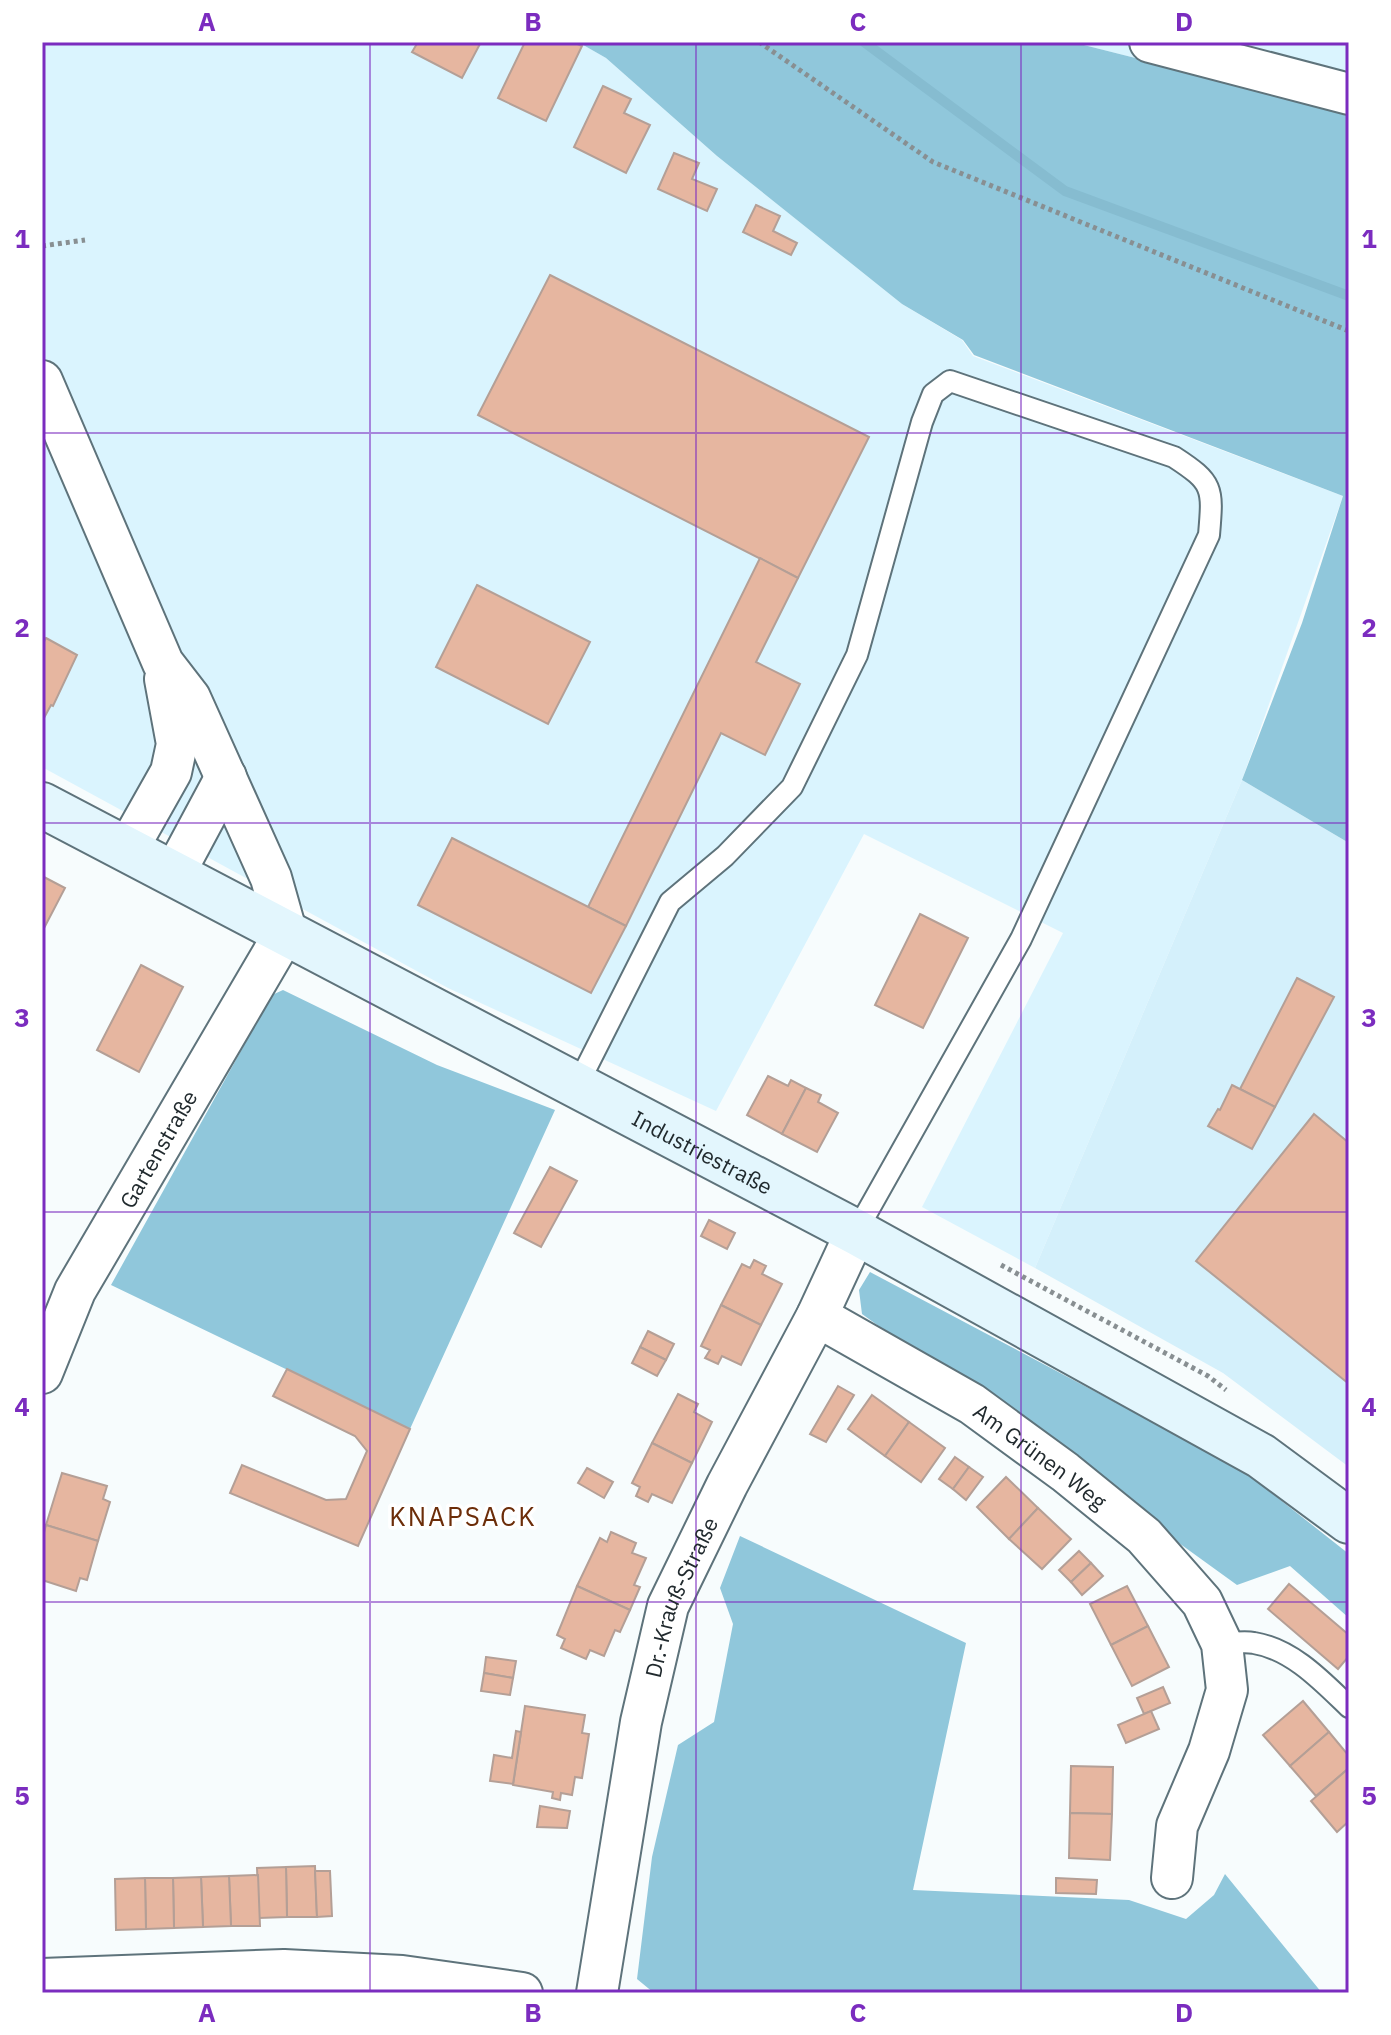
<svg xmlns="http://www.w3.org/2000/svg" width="1391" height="2035" viewBox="0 0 1391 2035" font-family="'IBM Plex Sans',sans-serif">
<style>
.built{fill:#daf4fe}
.green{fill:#d4f0fb}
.forest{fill:#90c7db}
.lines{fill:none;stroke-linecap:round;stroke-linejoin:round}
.stream{stroke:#86bcd0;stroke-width:10}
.building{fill:#e6b6a0;stroke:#b49f96;stroke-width:2}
.service-casing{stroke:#5e737b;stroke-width:24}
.minor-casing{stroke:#5e737b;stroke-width:44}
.secondary-casing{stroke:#5e737b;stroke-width:48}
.path{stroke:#888f92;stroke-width:5;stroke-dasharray:4 4;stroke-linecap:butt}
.service{stroke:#fff;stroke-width:20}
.minor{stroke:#fff;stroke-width:40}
.secondary{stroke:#e3f6fd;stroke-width:44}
.grid{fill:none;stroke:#7b2cbf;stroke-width:2;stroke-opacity:0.55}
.labels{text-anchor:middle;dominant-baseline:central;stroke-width:7;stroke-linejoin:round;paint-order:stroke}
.street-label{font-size:22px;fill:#212a2e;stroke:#fff}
.quarter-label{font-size:26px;letter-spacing:2px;fill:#6c2d09;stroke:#fff}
.neatline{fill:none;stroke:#7b2cbf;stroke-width:3}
.grid-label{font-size:26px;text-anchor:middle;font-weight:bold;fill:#7b2cbf}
</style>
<rect width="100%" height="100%" fill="#f7fcfd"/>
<!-- built -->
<g class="built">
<polygon points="42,42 578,42 606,58 717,156 902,304 962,340 973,356 1343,496 1242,780 1035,1268 922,1207 1063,933 864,834 716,1111 448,988 42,767"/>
<polygon points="1072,42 1349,42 1349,112"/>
</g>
<!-- green -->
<polygon class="green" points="1242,780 1349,843 1349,1467 1223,1373 1035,1268"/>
<!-- forest -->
<g class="forest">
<polygon points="578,42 1072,42 1349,112 1349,843 1242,780 1302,623 1343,496 974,355 963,340 902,304 717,156 606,58"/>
<polygon points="283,990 437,1065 555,1110 410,1429 111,1285 272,995"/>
<polygon points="870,1272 1241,1469 1349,1554 1349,1618 1290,1566 1237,1585 862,1314 859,1290"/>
<polygon points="740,1536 966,1643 913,1890 1129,1900 1186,1919 1214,1895 1225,1874 1322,1993 654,1993 637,1979 652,1857 678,1745 714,1722 733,1624 720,1588"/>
</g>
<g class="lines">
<!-- stream -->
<polyline class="stream" points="864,42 1065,191 1349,296"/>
</g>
<!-- building -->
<g class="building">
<polygon points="418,42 481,42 462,78 412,52"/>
<polygon points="525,42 573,42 582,46 546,121 498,98"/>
<polygon points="603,86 631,99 624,113 650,125 626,173 574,147"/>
<polygon points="674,153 699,163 692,179 717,189 707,211 658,189"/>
<polygon points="756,205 780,216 773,231 797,243 791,255 743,232"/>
<polygon points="550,275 869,437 798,578 478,415"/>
<polygon points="760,558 798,578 756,662 800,684 765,755 721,733 626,926 588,907"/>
<polygon points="477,585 590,642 548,724 436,667"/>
<polygon points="46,638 77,655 53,706 51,705 44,718 42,717 42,645"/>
<polygon points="452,838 626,926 591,993 418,905"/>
<polygon points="42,876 65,888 42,932"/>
<polygon points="920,914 968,938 923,1028 875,1005"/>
<polygon points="141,965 183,987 139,1072 97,1050"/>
<polygon points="1297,978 1334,997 1275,1107 1240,1089"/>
<polygon points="768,1076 788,1086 791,1080 806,1088 782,1134 747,1115"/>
<polygon points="1232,1085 1275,1107 1252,1149 1208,1126 1218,1109 1220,1110"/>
<polygon points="806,1088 821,1095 818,1102 838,1113 817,1152 782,1134"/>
<polygon points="1314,1114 1349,1143 1349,1384 1196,1261"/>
<polygon points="550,1167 577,1181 541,1247 514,1233"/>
<polygon points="709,1220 735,1233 727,1249 701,1236"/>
<polygon points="754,1260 766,1266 762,1274 782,1284 761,1325 721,1305 742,1264 750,1268"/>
<polygon points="721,1305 761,1325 741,1365 722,1356 718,1364 705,1358 710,1350 701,1346"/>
<polygon points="648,1331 674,1344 666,1360 640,1347"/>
<polygon points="640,1347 666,1360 657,1376 632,1363"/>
<polygon points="287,1369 410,1429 358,1546 230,1493 242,1465 326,1500 346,1499 367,1451 355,1436 273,1396"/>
<polygon points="838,1386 854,1395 826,1442 810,1434"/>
<polygon points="678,1394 698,1404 694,1412 712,1422 692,1463 652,1443"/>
<polygon points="872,1395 909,1422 885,1456 848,1429"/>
<polygon points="909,1422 945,1448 921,1482 885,1456"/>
<polygon points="652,1443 692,1463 672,1503 652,1494 648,1502 636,1496 640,1487 632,1483"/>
<polygon points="955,1457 969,1467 953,1489 939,1479"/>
<polygon points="969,1467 983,1477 966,1500 953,1489"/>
<polygon points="587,1468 613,1482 604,1498 578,1483"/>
<polygon points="62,1473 107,1486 103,1499 110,1502 98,1541 46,1525"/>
<polygon points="1006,1477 1038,1508 1009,1539 977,1507"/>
<polygon points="1038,1508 1071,1539 1042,1569 1009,1539"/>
<polygon points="46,1525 98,1541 87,1580 80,1578 76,1591 42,1580 42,1540"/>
<polygon points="611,1532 636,1543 632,1553 646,1558 634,1585 640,1587 630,1610 577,1586 600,1538 607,1542"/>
<polygon points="1079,1551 1091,1563 1071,1582 1059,1570"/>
<polygon points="1091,1563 1103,1576 1082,1595 1071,1582"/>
<polygon points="1289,1584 1349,1635 1349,1656 1338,1669 1268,1609"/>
<polygon points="577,1586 630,1610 620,1632 615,1630 604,1656 590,1650 586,1659 561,1648 565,1639 557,1635"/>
<polygon points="1127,1586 1148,1626 1111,1645 1090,1604"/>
<polygon points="1148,1626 1169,1667 1132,1686 1111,1645"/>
<polygon points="486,1657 516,1661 513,1678 484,1673"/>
<polygon points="484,1673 513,1678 510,1695 481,1691"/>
<polygon points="1163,1687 1170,1703 1144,1714 1137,1698"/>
<polygon points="1303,1701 1329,1732 1290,1766 1263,1735"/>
<polygon points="525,1706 585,1715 582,1733 589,1734 582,1778 575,1777 572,1795 561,1793 560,1800 552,1798 553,1792 513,1785"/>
<polygon points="1151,1711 1159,1729 1126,1743 1118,1725"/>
<polygon points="516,1731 521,1732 513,1784 490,1781 494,1755 512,1758"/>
<polygon points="1329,1732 1349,1756 1349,1768 1316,1796 1290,1766"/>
<polygon points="1071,1766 1113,1767 1112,1814 1070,1813"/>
<polygon points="1349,1768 1349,1821 1337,1832 1311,1801"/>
<polygon points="540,1806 570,1811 567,1828 537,1827"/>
<polygon points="1070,1813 1112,1814 1110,1860 1069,1858"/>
<polygon points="315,1866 317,1917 287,1917 286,1867"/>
<polygon points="286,1867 287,1917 259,1918 257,1868"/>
<polygon points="315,1871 330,1871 332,1916 317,1917"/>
<polygon points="258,1875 260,1926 231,1926 229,1876"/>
<polygon points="229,1876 231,1926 203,1927 201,1877"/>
<polygon points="201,1877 203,1927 174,1928 173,1878"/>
<polygon points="145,1878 173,1878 174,1928 146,1929"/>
<polygon points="145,1878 146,1929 116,1930 115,1879"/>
<polygon points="1056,1878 1097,1880 1096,1894 1056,1893"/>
</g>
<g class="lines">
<defs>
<g id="service">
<path d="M578,1084l92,-182 55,-46 67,-69 65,-132 65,-233 11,-28 17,-13 224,76c40,26 39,31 35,78l-188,404 -165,293"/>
<path d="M1222,1644c10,-1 22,-3 32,-1 38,6 68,38 95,64"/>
</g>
<g id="minor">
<polyline points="1150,42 1349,94"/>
<polyline points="42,381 163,663 190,698 271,878 286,931 75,1291 42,1373"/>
<polyline points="127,850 171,772 177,744 165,679"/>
<polyline points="174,874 226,777"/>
<path id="s1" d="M817,1316l155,88 93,68 79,64 58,66 20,42 5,46 -18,61 -32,75 -5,52"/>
<polyline points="42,1979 284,1970 402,1976 522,1993"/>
<path id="s2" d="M597,1993l44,-271 27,-116 59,-121 90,-169 39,-84"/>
</g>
<g id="secondary">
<path id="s3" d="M42,805l814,427 405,224 88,65"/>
</g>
</defs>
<!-- service casing -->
<use href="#service" class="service-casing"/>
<!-- minor casing -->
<use href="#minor" class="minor-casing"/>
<!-- secondary casing -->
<use href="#secondary" class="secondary-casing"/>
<!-- path -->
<g class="path">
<polyline points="759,42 933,162 1349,331"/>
<polyline points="42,246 85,240"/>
<polyline points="1001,1265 1208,1376 1226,1390"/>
</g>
<!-- service -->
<use href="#service" class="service"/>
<!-- minor -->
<use href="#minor" class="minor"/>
<!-- secondary -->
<use href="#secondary" class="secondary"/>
</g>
<!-- grid -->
<path class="grid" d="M370,42v1951M696,42v1951M1021,42v1951M42,433h1307M42,823h1307M42,1212h1307M42,1602h1307"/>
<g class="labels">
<!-- street labels -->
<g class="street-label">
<text transform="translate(158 1149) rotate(-60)">Gartenstraße</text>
<text stroke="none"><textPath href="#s3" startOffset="746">Industriestraße</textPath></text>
<text stroke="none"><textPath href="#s1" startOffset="264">Am Grünen Weg</textPath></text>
<text stroke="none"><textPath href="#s2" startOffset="406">Dr.-Krauß-Straße</textPath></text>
</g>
<!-- quarter labels -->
<g class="quarter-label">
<text x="463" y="1516">KNAPSACK</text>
</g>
</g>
<!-- border -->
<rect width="1391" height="2035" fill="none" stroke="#ffffff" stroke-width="88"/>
<rect x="44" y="44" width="1303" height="1947" class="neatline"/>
<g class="grid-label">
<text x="207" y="31">A</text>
<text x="533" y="31">B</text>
<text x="858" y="31">C</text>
<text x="1184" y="31">D</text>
<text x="22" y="248">1</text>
<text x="1369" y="248">1</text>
<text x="22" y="637">2</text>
<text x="1369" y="637">2</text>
<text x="22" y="1027">3</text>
<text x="1369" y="1027">3</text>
<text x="22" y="1416">4</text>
<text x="1369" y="1416">4</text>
<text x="22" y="1805">5</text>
<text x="1369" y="1805">5</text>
<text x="207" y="2022">A</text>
<text x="533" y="2022">B</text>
<text x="858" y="2022">C</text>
<text x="1184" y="2022">D</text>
</g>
</svg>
